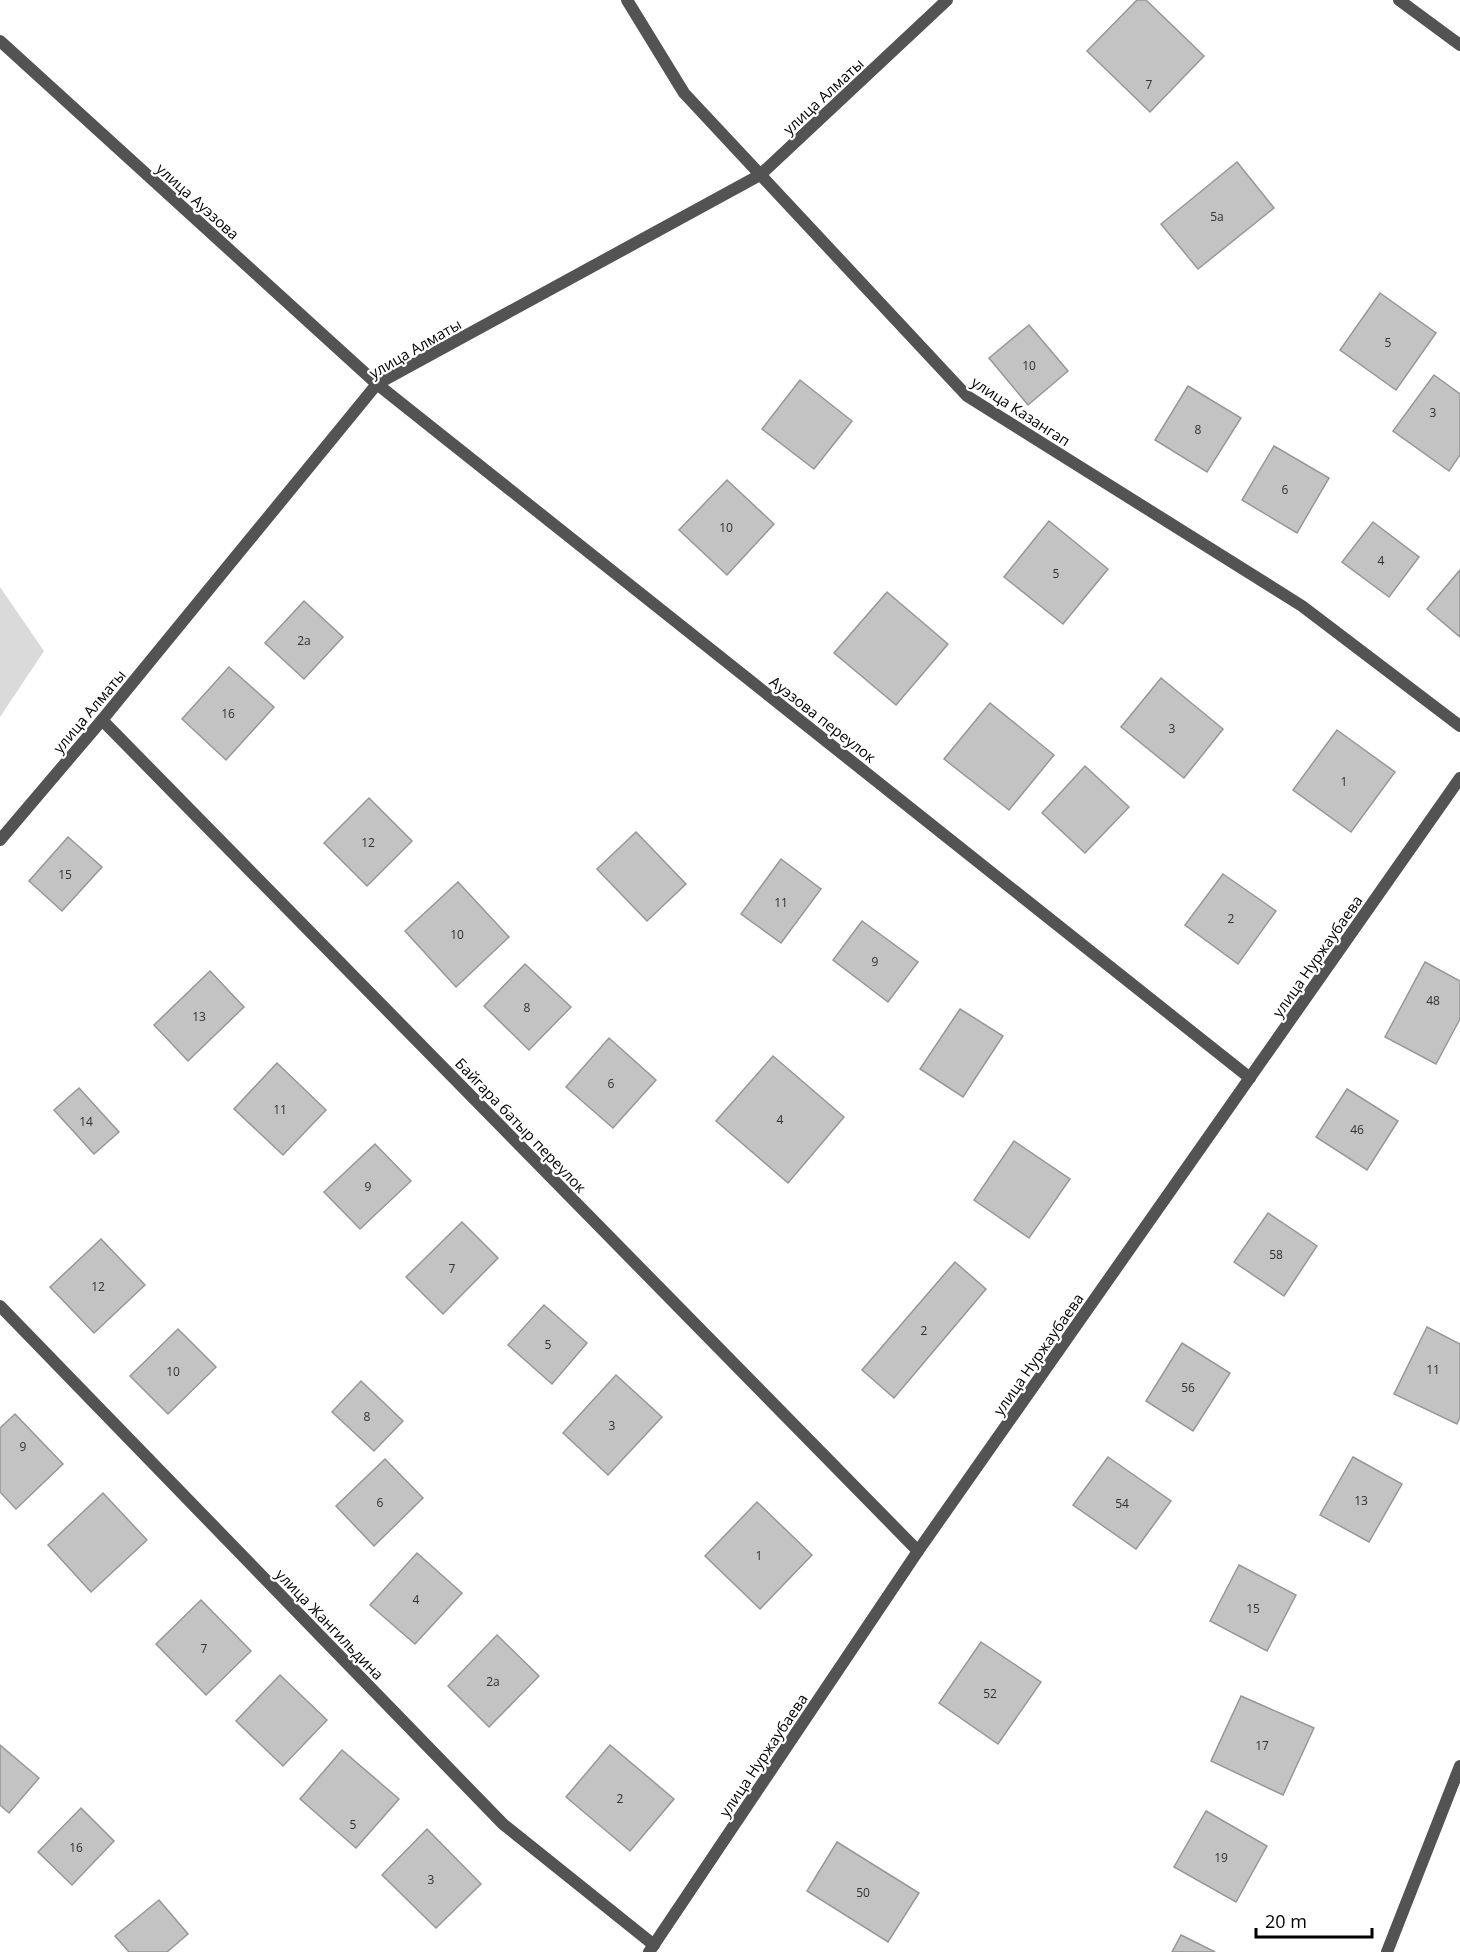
<svg xmlns="http://www.w3.org/2000/svg" width="1460" height="1952" viewBox="0 0 1460 1952" font-family="'Open Sans',sans-serif">
<style>
.green{fill:#dadada}
.building{fill:#c3c3c3;stroke:#979797;stroke-width:1.5}
.lines{fill:none;stroke-linecap:round;stroke-linejoin:round}
.street{stroke:#535353;stroke-width:12}
.labels{text-anchor:middle;dominant-baseline:central;stroke-width:4.5;stroke-linejoin:round;paint-order:stroke}
.number-label{font-size:12px;fill:#313131}
.street-label{font-size:15px;fill:#000;stroke:#fff}
</style>
<rect width="100%" height="100%" fill="#fff"/>
<!-- green -->
<polygon class="green" points="0,587 44,651 0,717"/>
<!-- building -->
<g class="building">
<polygon points="1137,0 1146,0 1204,56 1150,112 1087,51"/>
<polygon points="1237,162 1274,208 1198,269 1161,224"/>
<polygon points="1380,293 1436,333 1396,390 1340,350"/>
<polygon points="1029,325 1068,371 1028,405 989,358"/>
<polygon points="1434,375 1460,394 1460,455 1449,471 1393,431"/>
<polygon points="800,380 852,421 814,469 762,429"/>
<polygon points="1188,386 1241,418 1207,472 1155,440"/>
<polygon points="1274,446 1329,478 1297,533 1242,500"/>
<polygon points="727,480 774,524 727,575 679,530"/>
<polygon points="1049,521 1108,569 1063,624 1004,577"/>
<polygon points="1373,522 1419,557 1389,597 1342,562"/>
<polygon points="1460,570 1460,637 1427,609"/>
<polygon points="887,592 948,644 896,705 834,653"/>
<polygon points="304,601 343,637 304,679 265,643"/>
<polygon points="229,667 274,707 226,760 182,719"/>
<polygon points="1161,678 1223,729 1184,778 1121,727"/>
<polygon points="990,703 1054,755 1009,810 944,759"/>
<polygon points="1337,730 1395,772 1351,832 1293,790"/>
<polygon points="1085,766 1129,807 1085,853 1042,813"/>
<polygon points="369,798 412,841 367,886 324,843"/>
<polygon points="636,832 686,884 647,921 597,869"/>
<polygon points="68,837 102,867 62,911 29,881"/>
<polygon points="781,859 821,889 781,943 741,914"/>
<polygon points="1223,874 1276,911 1238,964 1185,925"/>
<polygon points="458,882 509,937 456,987 405,931"/>
<polygon points="862,921 918,962 888,1002 833,960"/>
<polygon points="1425,962 1460,981 1460,1019 1436,1064 1385,1037"/>
<polygon points="525,964 571,1007 529,1050 484,1006"/>
<polygon points="210,971 244,1007 188,1061 154,1025"/>
<polygon points="960,1009 1003,1036 963,1097 920,1069"/>
<polygon points="609,1038 656,1080 613,1128 566,1087"/>
<polygon points="773,1056 844,1117 788,1183 716,1121"/>
<polygon points="277,1063 326,1110 283,1155 234,1109"/>
<polygon points="79,1088 119,1132 94,1154 54,1110"/>
<polygon points="1347,1089 1398,1121 1367,1170 1316,1137"/>
<polygon points="1014,1141 1070,1179 1029,1238 974,1200"/>
<polygon points="375,1144 411,1181 360,1229 324,1192"/>
<polygon points="1268,1213 1317,1246 1284,1296 1234,1262"/>
<polygon points="462,1222 498,1258 443,1314 406,1277"/>
<polygon points="101,1239 145,1285 94,1333 50,1287"/>
<polygon points="955,1262 986,1289 894,1398 862,1370"/>
<polygon points="544,1305 587,1343 552,1384 508,1345"/>
<polygon points="1427,1327 1460,1344 1460,1417 1457,1424 1394,1394"/>
<polygon points="178,1329 216,1367 168,1414 130,1376"/>
<polygon points="1182,1343 1230,1373 1193,1431 1146,1401"/>
<polygon points="616,1375 662,1417 608,1475 563,1433"/>
<polygon points="361,1381 403,1421 374,1451 332,1412"/>
<polygon points="15,1414 63,1464 16,1509 0,1492 0,1428"/>
<polygon points="1108,1457 1171,1501 1136,1549 1073,1505"/>
<polygon points="1353,1457 1402,1484 1369,1542 1320,1515"/>
<polygon points="385,1459 423,1498 374,1546 336,1506"/>
<polygon points="103,1493 147,1540 91,1592 48,1545"/>
<polygon points="757,1502 812,1555 760,1609 705,1556"/>
<polygon points="417,1553 462,1593 415,1644 370,1605"/>
<polygon points="1239,1565 1296,1595 1267,1651 1210,1621"/>
<polygon points="201,1600 251,1651 206,1695 156,1644"/>
<polygon points="497,1635 539,1676 489,1727 448,1686"/>
<polygon points="981,1642 1041,1682 998,1744 939,1703"/>
<polygon points="280,1675 327,1720 283,1766 236,1721"/>
<polygon points="1241,1696 1314,1728 1283,1795 1211,1761"/>
<polygon points="0,1745 39,1778 9,1813 0,1805"/>
<polygon points="610,1745 674,1799 630,1851 566,1797"/>
<polygon points="342,1750 399,1799 356,1848 300,1799"/>
<polygon points="81,1808 114,1841 72,1885 38,1852"/>
<polygon points="1206,1811 1267,1846 1236,1902 1174,1867"/>
<polygon points="427,1829 481,1884 436,1928 382,1875"/>
<polygon points="837,1842 919,1893 888,1942 807,1891"/>
<polygon points="159,1900 188,1934 167,1952 129,1952 115,1936"/>
<polygon points="1181,1935 1215,1952 1172,1952"/>
</g>
<g class="lines">
<!-- street -->
<g class="street">
<polyline points="627,0 684,93 967,396 1302,606 1460,726"/>
<polyline points="1399,0 1460,45"/>
<polyline points="0,41 377,384 1250,1078"/>
<polyline points="102,720 918,1551"/>
<polyline points="0,840 102,720 377,384 760,175 947,0"/>
<polyline points="0,1306 503,1824 654,1945"/>
<polyline points="649,1952 918,1551 1460,778"/>
<polyline points="1387,1952 1460,1766"/>
</g>
</g>
<g class="labels">
<!-- number labels -->
<g class="number-label">
<text x="1149" y="84">7</text>
<text x="1217" y="216">5а</text>
<text x="1388" y="342">5</text>
<text x="1029" y="365">10</text>
<text x="1433" y="412">3</text>
<text x="1198" y="429">8</text>
<text x="1285" y="489">6</text>
<text x="726" y="527">10</text>
<text x="1381" y="560">4</text>
<text x="1056" y="573">5</text>
<text x="304" y="640">2а</text>
<text x="228" y="713">16</text>
<text x="1172" y="728">3</text>
<text x="1344" y="781">1</text>
<text x="368" y="842">12</text>
<text x="65" y="874">15</text>
<text x="781" y="902">11</text>
<text x="1231" y="918">2</text>
<text x="457" y="934">10</text>
<text x="875" y="961">9</text>
<text x="1433" y="1000">48</text>
<text x="527" y="1007">8</text>
<text x="199" y="1016">13</text>
<text x="611" y="1083">6</text>
<text x="280" y="1109">11</text>
<text x="780" y="1119">4</text>
<text x="86" y="1121">14</text>
<text x="1357" y="1129">46</text>
<text x="368" y="1186">9</text>
<text x="1276" y="1254">58</text>
<text x="452" y="1268">7</text>
<text x="98" y="1286">12</text>
<text x="924" y="1330">2</text>
<text x="548" y="1344">5</text>
<text x="1433" y="1369">11</text>
<text x="173" y="1371">10</text>
<text x="1188" y="1387">56</text>
<text x="367" y="1416">8</text>
<text x="612" y="1425">3</text>
<text x="23" y="1446">9</text>
<text x="1361" y="1500">13</text>
<text x="380" y="1502">6</text>
<text x="1122" y="1503">54</text>
<text x="759" y="1555">1</text>
<text x="416" y="1599">4</text>
<text x="1253" y="1608">15</text>
<text x="204" y="1648">7</text>
<text x="493" y="1681">2а</text>
<text x="990" y="1693">52</text>
<text x="1262" y="1745">17</text>
<text x="620" y="1798">2</text>
<text x="353" y="1824">5</text>
<text x="76" y="1847">16</text>
<text x="1221" y="1857">19</text>
<text x="431" y="1879">3</text>
<text x="863" y="1892">50</text>
</g>
<!-- street labels -->
<g class="street-label">
<text transform="translate(823 96) rotate(-43)">улица Алматы</text>
<text transform="translate(198 201) rotate(42)">улица Ауэзова</text>
<text transform="translate(415 348) rotate(-30)">улица Алматы</text>
<text transform="translate(1021 411) rotate(33)">улица Казангап</text>
<text transform="translate(89 711) rotate(-50)">улица Алматы</text>
<text transform="translate(823 719) rotate(38)">Ауэзова переулок</text>
<text transform="translate(1317 956) rotate(-55)">улица Нуржаубаева</text>
<text transform="translate(521 1125) rotate(46)">Байгара батыр переулок</text>
<text transform="translate(1038 1354) rotate(-55)">улица Нуржаубаева</text>
<text transform="translate(330 1624) rotate(46)">улица Жангильдина</text>
<text transform="translate(763 1755) rotate(-56)">улица Нуржаубаева</text>
</g>
</g>
<!-- scale -->
<path d="M1256 1928v9h116v-9" fill="none" stroke="#000000" stroke-width="3"/>
<text x="1265" y="1928" font-size="18" fill="#000000" stroke="#ffffff" stroke-width="4.5" paint-order="stroke">20 m</text>
</svg>
